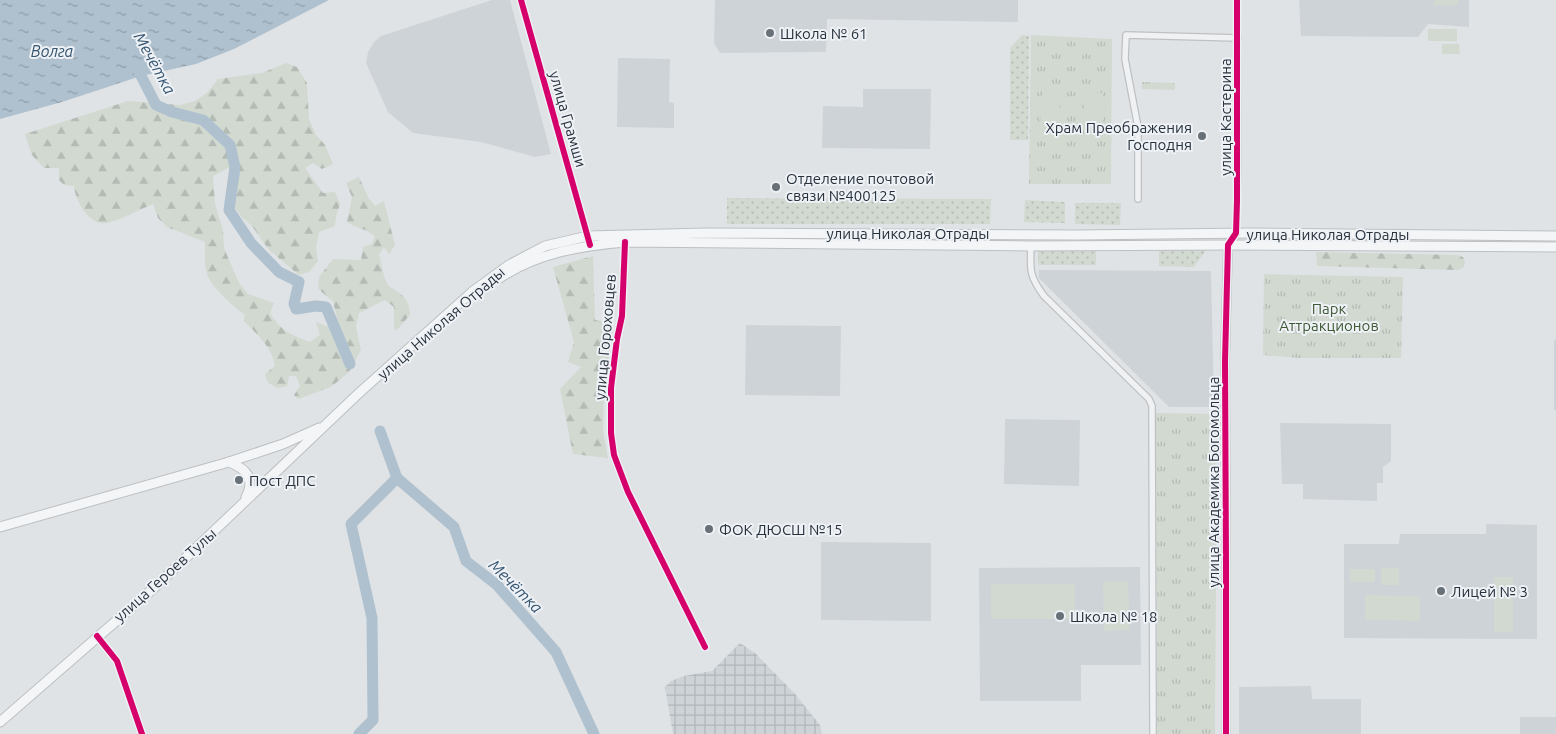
<svg xmlns="http://www.w3.org/2000/svg" width="1556" height="734" viewBox="0 0 1556 734" font-family="Ubuntu,sans-serif">
<style>
.built{fill:#ced3d8}
.industrial{fill:url(#industrial-grid)}
.grass{fill:url(#grass-dots)}
.forest{fill:url(#forest-firs)}
.park{fill:url(#park-tufts)}
.pitch{fill:#d1d9d1}
.water{fill:url(#water-ripples)}
.lines{fill:none;stroke-linecap:round;stroke-linejoin:round}
.river{stroke:#afc1cf;stroke-width:11}
.minor-casing{stroke:#bec1c3;stroke-width:8}
.tertiary-casing{stroke:#bec1c3;stroke-width:10}
.primary-casing{stroke:#bcc0c3;stroke-width:11}
.minor{stroke:#f0f1f2;stroke-width:5.5}
.tertiary{stroke:#f0f1f2;stroke-width:8}
.primary{stroke:#f4f5f6;stroke-width:9}
.cycleway-casing{stroke:#eef1f5;stroke-width:9}
.cycleway{stroke:#d6006c;stroke-width:6}
.poi-dot{fill:#687078;stroke:#eef1f5;stroke-width:2}
.labels{text-anchor:middle;dominant-baseline:central;stroke-width:4;stroke-linejoin:round;paint-order:stroke}
.poi-label{font-size:15px;fill:#28323d;stroke:#eef1f5;text-anchor:start}
.street-label{font-size:15px;fill:#28323d;stroke:#eef1f5}
.park-label{font-size:15px;fill:#3f5936;stroke:#eef1f5}
.water-label{font-size:16px;font-style:italic;fill:#345470;stroke:#eef1f5}
</style>
<defs>
<pattern id="industrial-grid" width="8" height="8" patternUnits="userSpaceOnUse" patternTransform="scale(1.25)"><rect width="8" height="8" fill="#ced3d8"/><path d="M0 4h8M4 0v8" fill="none" stroke="#b1b6ba"/></pattern>
<pattern id="grass-dots" width="8" height="8" patternUnits="userSpaceOnUse" patternTransform="scale(1.25)"><rect width="8" height="8" fill="#d1d9d1"/><path d="M2 2h.1M6 6h.1" fill="none" stroke="#b3bbb4" stroke-width="1.8" stroke-linecap="round"/></pattern>
<pattern id="forest-firs" width="22" height="20" patternUnits="userSpaceOnUse" patternTransform="scale(1.25)"><rect width="22" height="20" fill="#d1d9d1"/><path d="M5 1l3.5 6h-7zM16 11l3.5 6h-7z" fill="#b3bbb4"/></pattern>
<pattern id="park-tufts" width="24" height="20" patternUnits="userSpaceOnUse" patternTransform="scale(1.25)"><rect width="24" height="20" fill="#d1d9d1"/><path d="M3 7l-1-3M5 7V3M7 7l1-3M15 17l-1-3M17 17v-4M19 17l1-3" fill="none" stroke="#b3bbb4"/></pattern>
<pattern id="water-ripples" width="26" height="14" patternUnits="userSpaceOnUse" patternTransform="scale(1.25)"><rect width="26" height="14" fill="#afc1cf"/><path d="M2 4q2-2 4 0t4 0M15 11q2-2 4 0t4 0" fill="none" stroke="#8e9da9"/></pattern>
</defs>
<rect width="100%" height="100%" fill="#e0e3e5"/>
<!-- built -->
<g class="built">
<polygon points="492,0 510,0 551,154 535,157 481,142 413,133 388,112 366,63 368,52 374,42 381,36"/>
<polygon points="715,0 1018,0 1018,22 827,19 826,52 720,53 714,43"/>
<polygon points="1299,0 1469,0 1469,27 1428,24 1418,37 1301,36"/>
<polygon points="618,58 670,59 669,102 674,103 674,128 617,127"/>
<polygon points="863,89 931,89 930,149 822,148 823,106 863,107"/>
<polygon points="1039,270 1211,271 1214,407 1169,407 1039,278"/>
<polygon points="746,325 841,326 840,396 745,395"/>
<rect x="1554" y="340" width="2" height="70"/>
<polygon points="1005,419 1080,420 1079,486 1004,484"/>
<polygon points="1280,423 1391,424 1391,461 1383,467 1383,483 1377,483 1377,501 1303,499 1303,484 1282,484"/>
<polygon points="1486,524 1537,525 1537,639 1344,638 1344,544 1399,544 1400,534 1486,534"/>
<polygon points="821,542 931,543 931,621 821,620"/>
<polygon points="1140,567 1141,665 1081,665 1081,701 980,701 979,568"/>
<polygon points="1311,686 1312,699 1361,699 1361,734 1239,734 1239,687"/>
<rect x="1520" y="717" width="36" height="17"/>
</g>
<!-- industrial -->
<polygon class="industrial" points="740,643 755,653 795,694 820,725 822,734 673,734 665,687 671,681 684,676 712,671"/>
<!-- grass -->
<g class="grass">
<polygon points="1022,35 1029,36 1028,140 1010,140 1010,48"/>
<polygon points="727,198 991,199 990,224 727,224"/>
<polygon points="1025,200 1065,202 1065,223 1024,222"/>
<polygon points="1075,203 1121,203 1120,225 1075,224"/>
<polygon points="1038,249 1096,250 1096,265 1038,265"/>
<polygon points="1159,249 1207,249 1194,267 1159,266"/>
</g>
<!-- forest -->
<g class="forest">
<path d="M286,63l11,4 10,16 2,36 7,16 9,10 8,19 -11,5 -9,-6 -8,5 18,25 12,-1 5,12 -4,12 -1,10 -16,6 -3,16 2,13 -9,11 -10,3 -30,-25 -17,-24 -9,-8 -10,-12 1,-16 4,-16 -10,-6 -15,8 2,28 8,26 1,18 15,35 9,11 26,9 -4,10c11,18 21,22 40,29l10,-7 -4,-13 11,4 10,-8 -4,-17 -15,-12 1,-12 14,-18 28,1 2,-13 9,-3 3,-8c-8,-7 -19,-8 -28,-14l5,-25 -6,-14 13,-6 9,20 7,9 9,-5 11,44 -6,9 -5,-7 -5,8c3,8 4,23 9,30 3,3 6,4 10,7 8,5 12,14 12,23l-14,16 -2,-4v-20l-9,-7 -26,13 -3,14 5,23 -12,22 -18,15 -33,12 -4,-4 6,-9 -4,-10h-7l-2,10 -9,2 -10,-5 -3,-9 10,-8c-2,-17 -18,-32 -31,-45l1,-6c-11,-8 -34,-28 -38,-41 -3,-9 -2,-22 -2,-32l-38,-15 -9,-9 -5,-14c-13,5 -32,16 -46,19 -10,2 -18,-5 -23,-12 -5,-8 -9,-15 -10,-25l-10,-1 -5,-5v-12h-15l-12,-13 -7,-21 103,-33 52,4 15,-4 12,-8 11,-14 44,-6z"/>
<polygon points="1316,252 1457,255 1463,257 1465,262 1464,267 1458,270 1317,266"/>
<polygon points="593,256 595,320 613,324 604,388 603,431 608,458 573,454 560,389 581,367 568,362 574,342 553,267"/>
</g>
<!-- park -->
<g class="park">
<polygon points="1031,35 1112,39 1111,184 1029,184"/>
<polygon points="1142,82 1175,83 1175,90 1142,89"/>
<polygon points="1264,274 1403,277 1401,358 1298,358 1263,355"/>
<polygon points="1156,413 1217,414 1215,734 1157,734"/>
</g>
<!-- pitch -->
<g class="pitch">
<polygon points="1434,0 1458,0 1458,5 1434,6"/>
<rect x="1428" y="29" width="29" height="12"/>
<polygon points="1442,44 1459,44 1460,54 1442,54"/>
<polygon points="1042,92 1060,92 1059,127 1040,127"/>
<polygon points="1084,92 1102,93 1102,128 1083,127"/>
<rect x="1381" y="568" width="18" height="17"/>
<rect x="1350" y="569" width="25" height="13"/>
<rect x="1494" y="577" width="19" height="55"/>
<polygon points="1128,581 1130,630 1104,631 1103,582"/>
<rect x="991" y="584" width="84" height="35"/>
<polygon points="1365,595 1420,596 1420,621 1365,620"/>
</g>
<!-- water -->
<polygon class="water" points="0,0 329,0 234,49 196,64 141,76 62,102 0,119"/>
<g class="lines">
<!-- river -->
<g class="river">
<polyline points="135,64 156,105 172,112 203,120 230,145 235,167 229,210 251,243 279,272 299,282 294,304 296,309 316,306 326,307 350,364"/>
<polyline points="380,431 397,478 454,527 466,561 497,585 556,652 594,734"/>
<polyline points="359,734 373,720 372,618 351,524 397,478"/>
</g>
<defs>
<g id="minor">
<polyline points="521,0 588,238"/>
<polyline points="1138,199 1138,127 1125,59 1126,35 1238,38"/>
<polyline points="1236,233 1238,163 1237,0"/>
<polyline points="625,242 622,316 617,339 611,388 611,433 614,455 628,492 705,647"/>
<path d="M1031,246c-1,24 -2,30 13,50l105,103 3,7 1,328"/>
<polyline points="97,636 117,661 142,734"/>
</g>
<polyline id="tertiary" points="1226,734 1226,565 1225,361 1228,245 1236,233"/>
<g id="primary">
<path d="M498,279c39,-26 81,-33 127,-37l406,4 197,-1 328,2"/>
<path d="M229,462c17,7 27,16 17,35"/>
<polyline points="0,527 229,462 283,444 319,428"/>
<polyline points="0,722 154,588 359,393 472,292 509,265 545,246 588,236 706,233 1078,235 1251,233 1556,236"/>
</g>
</defs>
<!-- minor casing -->
<use href="#minor" class="minor-casing"/>
<!-- tertiary casing -->
<use href="#tertiary" class="tertiary-casing"/>
<!-- primary casing -->
<use href="#primary" class="primary-casing"/>
<!-- minor -->
<use href="#minor" class="minor"/>
<!-- tertiary -->
<use href="#tertiary" class="tertiary"/>
<!-- primary -->
<use href="#primary" class="primary"/>
<defs>
<g id="cycleway">
<polyline points="521,0 590,245"/>
<polyline points="625,242 622,316 617,339 611,388 611,433 614,455 628,492 705,647"/>
<polyline points="97,636 117,661 142,734"/>
<polyline points="1226,734 1226,565 1225,361 1228,245 1236,233 1237,201 1237,0"/>
</g>
</defs>
<!-- cycleway casing -->
<use href="#cycleway" class="cycleway-casing"/>
<!-- cycleway -->
<use href="#cycleway" class="cycleway"/>
</g>
<!-- markers -->
<g class="poi-dot">
<circle cx="770" cy="33" r="5"/>
<circle cx="1202" cy="136" r="5"/>
<circle cx="776" cy="187" r="5"/>
<circle cx="239" cy="480" r="5"/>
<circle cx="709" cy="529" r="5"/>
<circle cx="1441" cy="591" r="5"/>
<circle cx="1060" cy="616" r="5"/>
</g>
<g class="labels">
<!-- poi labels -->
<g class="poi-label">
<text x="780" y="33">Школа № 61</text>
<text x="1192" y="127" text-anchor="end">Храм Преображения<tspan x="1192" dy="17">Господня</tspan></text>
<text x="786" y="178">Отделение почтовой<tspan x="786" dy="17">связи №400125</tspan></text>
<text x="249" y="480">Пост ДПС</text>
<text x="719" y="529">ФОК ДЮСШ №15</text>
<text x="1451" y="591">Лицей № 3</text>
<text x="1070" y="616">Школа № 18</text>
</g>
<!-- street labels -->
<g class="street-label">
<text transform="translate(1225 117) rotate(-90)">улица Кастерина</text>
<text transform="translate(568 119) rotate(74)">улица Грамши</text>
<text x="908" y="233">улица Николая Отрады</text>
<text x="1328" y="234">улица Николая Отрады</text>
<text transform="translate(441 323) rotate(-41)">улица Николая Отрады</text>
<text transform="translate(605 337) rotate(-85)">улица Гороховцев</text>
<text transform="translate(1213 482) rotate(-90)">улица Академика Богомольца</text>
<text transform="translate(165 575) rotate(-42)">улица Героев Тулы</text>
</g>
<!-- park labels -->
<g class="park-label">
<text x="1329" y="308">Парк<tspan x="1329" dy="17">Аттракционов</tspan></text>
</g>
<!-- water labels -->
<g class="water-label">
<text x="52" y="51">Волга</text>
<text transform="translate(155 63) rotate(61)">Мечётка</text>
<text transform="translate(516 586) rotate(45)">Мечётка</text>
</g>
</g>
</svg>
